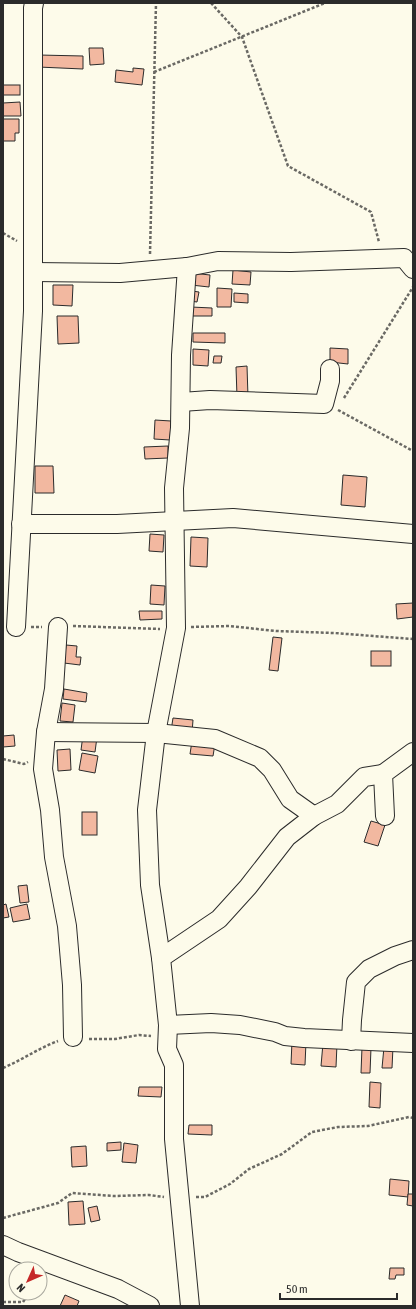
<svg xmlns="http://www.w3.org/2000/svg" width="416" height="1309" viewBox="0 0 416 1309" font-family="'Asap Condensed',sans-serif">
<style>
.building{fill:#f2b8a0;stroke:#2b2b2b}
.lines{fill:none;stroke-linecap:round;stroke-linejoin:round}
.minor-casing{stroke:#2b2b2b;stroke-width:20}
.path{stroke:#6a6964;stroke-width:2.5;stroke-dasharray:3 2;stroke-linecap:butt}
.minor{stroke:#fdfbea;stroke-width:18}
</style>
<rect width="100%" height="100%" fill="#fdfbea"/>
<!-- building -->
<g class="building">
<polygon points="89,48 103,48 104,64 90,65"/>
<polygon points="39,55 83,56 83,69 38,67"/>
<polygon points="133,68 144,69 142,85 115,82 116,70 133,72"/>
<rect x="3" y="85" width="17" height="10"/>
<polygon points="20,102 21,116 3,116 3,103"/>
<polygon points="3,119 19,119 19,133 15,133 15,141 3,141"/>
<polygon points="233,270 251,272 250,285 232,284"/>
<polygon points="192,273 210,275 209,287 191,285"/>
<polygon points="53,285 73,285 72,306 53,305"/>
<polygon points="217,288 232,289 231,307 217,307"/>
<polygon points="192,291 199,292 197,302 190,301"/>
<polygon points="234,293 248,294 248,303 234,302"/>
<polygon points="191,307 212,308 212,316 191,316"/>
<polygon points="57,316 78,316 79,343 58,344"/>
<polygon points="193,333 225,333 225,343 193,342"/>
<polygon points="330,348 348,349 348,364 330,362"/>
<polygon points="193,349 209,350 208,366 193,365"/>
<polygon points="214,356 222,356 221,363 213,363"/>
<polygon points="247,366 248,397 237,397 236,367"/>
<polygon points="155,420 171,421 170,440 154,439"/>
<polygon points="168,446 168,458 145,459 144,447"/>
<polygon points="35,466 53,466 54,493 35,493"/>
<polygon points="343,475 367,477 365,507 341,505"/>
<polygon points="150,534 164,535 163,552 149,551"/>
<polygon points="191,537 208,538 207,567 190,566"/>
<polygon points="151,585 165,586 164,605 150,604"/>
<polygon points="413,603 413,617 397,619 396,604"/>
<polygon points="139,611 162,611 162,619 140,620"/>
<polygon points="273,637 282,638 278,671 269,670"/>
<polygon points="66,645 77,646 76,657 81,657 80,665 64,663"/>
<rect x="371" y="651" width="20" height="15"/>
<polygon points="64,689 87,693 86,702 63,699"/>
<polygon points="62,703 75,705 73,722 60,721"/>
<polygon points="173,718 193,720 192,733 171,731"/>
<polygon points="14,735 15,746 3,747 3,736"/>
<polygon points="83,735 97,737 95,752 81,750"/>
<polygon points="192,741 215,744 213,756 190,754"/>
<polygon points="70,749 71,770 58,771 57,750"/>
<polygon points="82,753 98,756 95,773 79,770"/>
<rect x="82" y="812" width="15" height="23"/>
<polygon points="371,821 385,825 378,846 364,842"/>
<polygon points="27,885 29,902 20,903 18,886"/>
<polygon points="6,904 9,917 3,918 3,905"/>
<polygon points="27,904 30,919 13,922 10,908"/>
<polygon points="292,1041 306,1042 305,1065 291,1064"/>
<polygon points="323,1043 337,1044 336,1067 321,1066"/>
<polygon points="362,1047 371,1048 370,1073 361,1073"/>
<polygon points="384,1047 393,1047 392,1068 382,1068"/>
<polygon points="370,1082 381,1083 380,1108 369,1107"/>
<polygon points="139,1087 162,1087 161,1097 138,1096"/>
<polygon points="189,1125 212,1125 212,1135 188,1134"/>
<polygon points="121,1142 121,1150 107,1151 107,1143"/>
<polygon points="124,1143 138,1145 136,1163 122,1162"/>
<polygon points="86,1146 87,1166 72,1167 71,1147"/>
<polygon points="390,1179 409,1181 408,1197 389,1195"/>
<polygon points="408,1194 413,1194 413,1206 407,1205"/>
<polygon points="83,1201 85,1224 69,1225 68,1202"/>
<polygon points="97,1206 100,1220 91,1222 88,1208"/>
<polygon points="390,1268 404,1268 404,1275 396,1275 395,1279 389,1279"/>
<polygon points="65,1295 79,1301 77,1306 60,1306"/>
</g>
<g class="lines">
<defs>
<g id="minor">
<polyline points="34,272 120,273 187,267 218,261 291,262 404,258 413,269"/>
<polyline points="181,402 210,400 324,404 330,381 330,369"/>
<polyline points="21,524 117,524 233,518 413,534"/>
<polyline points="16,627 33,311 33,8 34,3"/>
<polyline points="58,627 54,689 46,732 43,769 50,810 54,857 67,926 72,985 73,1037"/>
<polyline points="46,732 156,733 215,739 260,758 272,770 290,799 314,816"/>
<polyline points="385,816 383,774 413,752"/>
<polyline points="161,958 150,885 147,810 156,733 176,628 174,488 180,428 181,355 187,267"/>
<polyline points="168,1025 211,1023 240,1025 275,1032 285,1036 304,1038 413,1043"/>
<polyline points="351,1041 352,1020 356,982 369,969 395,956 413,950"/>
<polyline points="3,1245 18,1252 118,1289 150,1306"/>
<polyline points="190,1306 174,1139 174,1065 167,1049 168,1025 161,958 219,919 248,887 287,837 314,816 337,804 364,777 383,774"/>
</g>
</defs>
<!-- minor casing -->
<use href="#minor" class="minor-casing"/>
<!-- path -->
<g class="path">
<polyline points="211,3 242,37 288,166 371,212 379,242"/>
<polyline points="154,72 325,3"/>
<polyline points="3,233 17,241"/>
<polyline points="150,254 156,3"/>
<polyline points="344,398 413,287"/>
<polyline points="338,410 413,451"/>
<polyline points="73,626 160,629"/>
<polyline points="31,627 42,627"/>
<polyline points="191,627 229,626 276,631 334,633 413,639"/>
<polyline points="3,759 24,764 28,762"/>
<polyline points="89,1039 115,1039 139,1035 151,1036"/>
<path d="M3,1068c19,-8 36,-20 55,-27"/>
<polyline points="196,1197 205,1197 230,1184 249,1169 282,1154 312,1132 338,1127 368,1126 409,1117 413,1118"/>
<polyline points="3,1218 58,1203 72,1193 114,1196 149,1195 164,1197"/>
<polyline points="3,1302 23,1302 29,1293"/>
</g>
<!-- minor -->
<use href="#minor" class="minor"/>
</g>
<!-- border -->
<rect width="416" height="1309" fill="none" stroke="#2b2b2b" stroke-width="8"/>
<!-- north arrow -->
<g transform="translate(28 1281) rotate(225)"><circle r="19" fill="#fdfbea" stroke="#a9a89e"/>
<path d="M0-3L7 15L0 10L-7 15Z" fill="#c62828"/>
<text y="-6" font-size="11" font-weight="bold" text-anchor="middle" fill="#2b2b2b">N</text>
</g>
<!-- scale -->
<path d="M280 1293v6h117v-6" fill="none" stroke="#2b2b2b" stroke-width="2"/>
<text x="286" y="1293" font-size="12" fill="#2b2b2b" stroke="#fdfbea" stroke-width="3" paint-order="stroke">50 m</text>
</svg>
